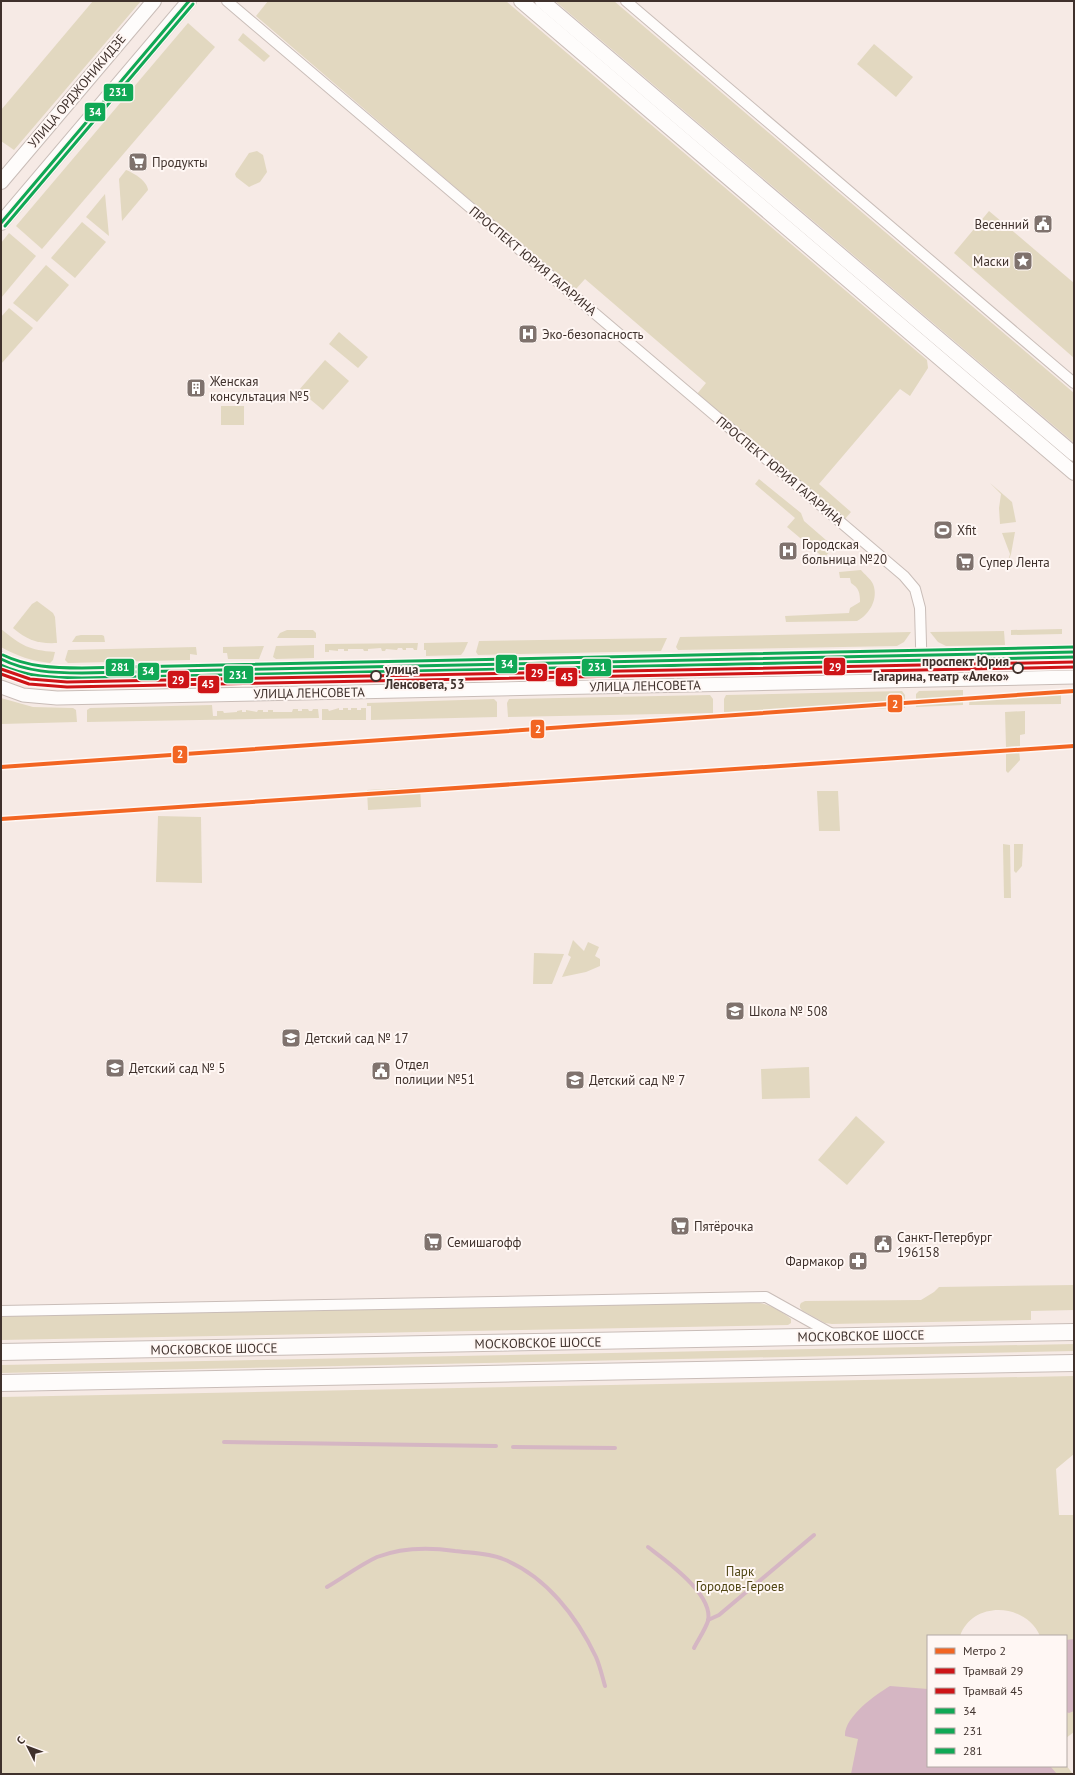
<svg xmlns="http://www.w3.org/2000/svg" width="1075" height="1775" viewBox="0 0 1075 1775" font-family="'PT Sans',sans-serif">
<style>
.green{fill:#e2d8c0}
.water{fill:#d5b6c3}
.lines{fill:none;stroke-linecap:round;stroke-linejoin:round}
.stream{stroke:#d5b6c3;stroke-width:4}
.minor-casing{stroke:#c9bdb8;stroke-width:12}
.tertiary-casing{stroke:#c9bdb8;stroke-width:15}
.secondary-casing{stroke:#c9bdb8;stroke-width:16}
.primary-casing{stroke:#c9bdb8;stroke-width:18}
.minor{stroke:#fefcfb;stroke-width:10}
.tertiary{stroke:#fefcfb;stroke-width:13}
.secondary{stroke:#fefcfb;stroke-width:14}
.primary{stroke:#fefcfb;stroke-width:16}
.bus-1-casing{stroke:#fff7f4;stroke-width:6}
.bus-2-casing{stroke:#fff7f4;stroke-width:6}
.bus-3-casing{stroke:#fff7f4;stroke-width:6}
.bus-1{stroke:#10a855;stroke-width:3}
.bus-2{stroke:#10a855;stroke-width:3}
.bus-3{stroke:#10a855;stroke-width:3}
.tram-1-casing{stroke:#fff7f4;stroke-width:6}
.tram-2-casing{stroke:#fff7f4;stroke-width:6}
.tram-1{stroke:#ce1417;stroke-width:3}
.tram-2{stroke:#ce1417;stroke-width:3}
.metro-1-casing{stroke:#fff7f4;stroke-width:7}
.metro-1{stroke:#f26522;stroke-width:4}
.stop-dot{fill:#fff7f4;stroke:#3f312c;stroke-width:2}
.labels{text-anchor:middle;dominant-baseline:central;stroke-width:4;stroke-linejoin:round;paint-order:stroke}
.street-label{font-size:13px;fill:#3f312c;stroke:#fff7f4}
.poi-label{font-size:13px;fill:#3f312c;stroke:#fff7f4;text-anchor:start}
.stop-label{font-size:13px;font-weight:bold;fill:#3f312c;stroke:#fff7f4;text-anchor:end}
.park-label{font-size:13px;fill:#504614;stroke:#fff7f4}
.line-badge{stroke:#fff7f4;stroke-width:1.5}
.badge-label{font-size:11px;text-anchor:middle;font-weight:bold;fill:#fff}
</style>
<rect width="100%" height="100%" fill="#f6eae5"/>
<!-- green -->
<g class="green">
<polygon points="93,1 141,1 14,150 1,141 1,110"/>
<polygon points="268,1 506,1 927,360 928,368 910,396 900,389 819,484 851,512 844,520 697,394 706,383 585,279 575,290 256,16"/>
<polygon points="555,1 614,1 1074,393 1074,443"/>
<polygon points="188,23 215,47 42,249 16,226"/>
<polygon points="243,33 270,56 264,62 238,40"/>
<polygon points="874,44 913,77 896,97 857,64"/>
<polygon points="257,151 263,155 267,172 260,182 249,187 236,177 235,174 249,153"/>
<path d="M126,170c8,3 21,11 22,20l-26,31 -3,-42z"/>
<polygon points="105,194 109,236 86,217"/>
<polygon points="989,211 1074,283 1074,358 954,253"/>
<polygon points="82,222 106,242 75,278 51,258"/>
<polygon points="9,233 36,256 1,298 1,243"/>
<polygon points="46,265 69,285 37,322 13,303"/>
<polygon points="9,308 33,328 1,364 1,317"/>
<polygon points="339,332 368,357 358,368 329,344"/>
<polygon points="325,360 349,381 323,410 299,390"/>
<rect x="221" y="406" width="23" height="19"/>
<polygon points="759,479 801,513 804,521 834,547 824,558 787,527 795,518 755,484"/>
<polygon points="990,483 1012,502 1016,522 1000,524 999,508 1001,494"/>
<polygon points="1015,532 1011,554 1006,568 1010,554 1002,533"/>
<path d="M861,570c3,4 10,9 12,14 6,15 -4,31 -16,37l-71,1 -1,-6 64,-3 1,-5 10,-6c0,-9 -1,-14 -9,-19l-1,-5h-10l-1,-6z"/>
<path d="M37,601l16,12 2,4 2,26c-19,1 -30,-3 -44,-15l19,-24z"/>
<path d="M1,629c21,17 28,21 54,23l-2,8 -3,3c-18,-2 -33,-7 -49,-16z"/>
<polygon points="1062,629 1062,634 1011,635 1011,630"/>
<polygon points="287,630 313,630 316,633 316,638 277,638 280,633"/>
<polygon points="1004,631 1005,645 946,646 938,642 930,632"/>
<polygon points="911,632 904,642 897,646 678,650 676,647 680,637"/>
<polygon points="81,635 102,635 104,636 105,642 72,642 76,636"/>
<polygon points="667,638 661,651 478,655 476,652 479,641"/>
<polygon points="468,642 464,651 461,655 426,656 426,650 424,650 424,643"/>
<polygon points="418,643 417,650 414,650 413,648 406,648 406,650 403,650 402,648 398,648 397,650 386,649 385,651 382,651 381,648 368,649 368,651 364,651 363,649 348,649 348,651 344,651 344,649 338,649 338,651 329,650 329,652 325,652 325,644"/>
<polygon points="314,645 314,658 276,659 273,657 276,646"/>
<polygon points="264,646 259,659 228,659 227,653 223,653 223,647"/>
<polygon points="196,647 197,655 190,654 190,660 68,663 65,660 68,650"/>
<polygon points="963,690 963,705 916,707 916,694 919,691"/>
<polygon points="902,691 905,695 905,708 724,712 724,699 726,695"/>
<polygon points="710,695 713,699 713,713 508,717 507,703 509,699"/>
<polygon points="1061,695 1061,704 969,705 970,697"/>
<polygon points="1,698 33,707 73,708 76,710 77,722 1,724"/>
<polygon points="494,699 497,702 497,717 371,720 371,706 367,706 367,703"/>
<polygon points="212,705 213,716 217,716 217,711 223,711 224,713 237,712 237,711 242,710 242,712 246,712 246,710 257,712 258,710 263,710 263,712 268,712 268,710 273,710 273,712 292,712 293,709 298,709 298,711 302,711 302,709 308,709 309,711 312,711 313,709 318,709 319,718 87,722 87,710 90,708"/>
<polygon points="339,708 339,710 343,710 343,708 348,708 348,710 351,710 351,708 357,708 357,710 361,710 361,708 366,708 366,720 322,720 322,709 328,709 329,711"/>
<polygon points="1025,711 1025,734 1020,735 1020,746 1006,747 1005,712"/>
<polygon points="1006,750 1019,750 1020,760 1008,773 1006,771"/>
<polygon points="420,787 421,807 368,810 367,790"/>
<polygon points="817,791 838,791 840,831 819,831"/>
<polygon points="158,816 201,817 202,883 156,882"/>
<polygon points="1003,844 1010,845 1011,898 1004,898"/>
<polygon points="1014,844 1023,844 1022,866 1016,873 1014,871"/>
<polygon points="573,940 584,951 588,942 599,947 595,956 600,959 600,966 586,972 562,977 571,957 568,955"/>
<polygon points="534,953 564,954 552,984 533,984"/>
<polygon points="809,1067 810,1098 762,1099 761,1069"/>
<polygon points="856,1116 885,1142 847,1185 818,1160"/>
<path d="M1074,1285v25l-43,1v9l-199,4 -7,-1 -20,-11c-4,-2 -7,-5 -4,-9l4,-2 116,-1 13,-8 5,-5z"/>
<path d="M753,1302c12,0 28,9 38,17v4l-3,2 -787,15v-24z"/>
<polygon points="1074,1344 1074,1351 1,1373 1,1365"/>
<path d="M1074,1376v78l-18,15 3,46h15v217l-8,6v-102h-26c-14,-33 -67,-36 -80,0h-32v130l138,-1 7,9h-1069l-3,-2v-375z"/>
</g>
<!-- water -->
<g class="water">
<polygon points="1074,1639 1074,1711 1069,1713 1066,1712 1066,1640"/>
<path d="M890,1686l38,3v77h122l7,8h-206l7,-35 -13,-3c-1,-19 30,-41 45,-50z"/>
</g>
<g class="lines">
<!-- stream -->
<g class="stream">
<polyline points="224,1442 496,1446"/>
<polyline points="513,1447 615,1448"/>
<path d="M648,1547c18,14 66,47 60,74 -3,9 -10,19 -14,27"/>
<path d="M327,1587c17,-10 33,-22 50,-30 26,-10 51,-10 78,-6 16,2 34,2 48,8 43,17 74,58 93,98 4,9 6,19 9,29"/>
<polyline points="708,1620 719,1615 814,1535"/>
</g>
<defs>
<g id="minor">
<polyline points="227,1 904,576 915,589 920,608 922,680"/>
<polyline points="626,1 1074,383"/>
<polyline points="1,1311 766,1297 834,1335"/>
</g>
<g id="tertiary">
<path d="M1,659c25,14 53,14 81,14l992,-21"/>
<polyline points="1,687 23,695 57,698 1074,677"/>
</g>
<g id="secondary">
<polyline points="521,1 1074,473"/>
<polyline points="542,1 1074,454"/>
<polyline points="1,182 154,1"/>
<polyline points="1,223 189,1"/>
</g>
<g id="primary">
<polyline points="1,1352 1074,1332"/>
<polyline points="1,1383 1074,1363"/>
</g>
</defs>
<!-- minor casing -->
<use href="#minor" class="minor-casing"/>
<!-- tertiary casing -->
<use href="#tertiary" class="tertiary-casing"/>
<!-- secondary casing -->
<use href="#secondary" class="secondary-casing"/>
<!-- primary casing -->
<use href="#primary" class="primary-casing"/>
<!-- minor -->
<use href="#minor" class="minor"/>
<!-- tertiary -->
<use href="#tertiary" class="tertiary"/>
<!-- secondary -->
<use href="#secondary" class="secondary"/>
<!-- primary -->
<use href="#primary" class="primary"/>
<defs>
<g id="bus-1">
<polyline points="1,223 189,1"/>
<path d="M1,659c26,13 53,14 81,14l992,-21"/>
</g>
<g id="bus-2">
<polyline points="5,226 193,4"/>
<path d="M1,665c26,12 53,13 81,13l992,-21"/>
</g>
<path id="bus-3" d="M3,655c25,12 51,13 79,13l992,-21"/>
</defs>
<!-- bus-1 casing -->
<use href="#bus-1" class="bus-1-casing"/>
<!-- bus-2 casing -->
<use href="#bus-2" class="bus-2-casing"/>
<!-- bus-3 casing -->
<use href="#bus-3" class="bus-3-casing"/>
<!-- bus-1 -->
<use href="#bus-1" class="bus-1"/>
<!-- bus-2 -->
<use href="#bus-2" class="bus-2"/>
<!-- bus-3 -->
<use href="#bus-3" class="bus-3"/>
<defs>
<polyline id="tram-1" points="1,669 30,679 67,682 1074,662"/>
<polyline id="tram-2" points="1,674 29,684 67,687 1074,667"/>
</defs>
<!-- tram-1 casing -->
<use href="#tram-1" class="tram-1-casing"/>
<!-- tram-2 casing -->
<use href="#tram-2" class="tram-2-casing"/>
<!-- tram-1 -->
<use href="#tram-1" class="tram-1"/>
<!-- tram-2 -->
<use href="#tram-2" class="tram-2"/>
<defs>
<g id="metro-1">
<polyline points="1,767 1074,691"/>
<polyline points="1,819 1074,746"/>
</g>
</defs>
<!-- metro-1 casing -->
<use href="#metro-1" class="metro-1-casing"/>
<!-- metro-1 -->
<use href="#metro-1" class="metro-1"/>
</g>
<!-- icons -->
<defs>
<symbol id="supermarket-square" viewBox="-11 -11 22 22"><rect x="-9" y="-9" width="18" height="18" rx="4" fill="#7f726d" stroke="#fff7f4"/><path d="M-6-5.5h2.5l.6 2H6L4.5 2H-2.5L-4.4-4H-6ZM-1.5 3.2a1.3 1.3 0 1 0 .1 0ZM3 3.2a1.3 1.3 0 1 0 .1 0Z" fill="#fff"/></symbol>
<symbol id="civic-square" viewBox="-11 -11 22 22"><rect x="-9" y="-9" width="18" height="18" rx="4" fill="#7f726d" stroke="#fff7f4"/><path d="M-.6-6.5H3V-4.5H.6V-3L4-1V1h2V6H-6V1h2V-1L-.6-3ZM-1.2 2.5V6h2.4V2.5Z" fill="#fff"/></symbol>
<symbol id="sight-square" viewBox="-11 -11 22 22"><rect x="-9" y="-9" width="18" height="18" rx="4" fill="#7f726d" stroke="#fff7f4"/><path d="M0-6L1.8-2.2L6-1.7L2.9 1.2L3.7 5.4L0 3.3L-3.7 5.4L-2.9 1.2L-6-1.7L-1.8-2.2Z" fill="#fff"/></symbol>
<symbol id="hospital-square" viewBox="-11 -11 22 22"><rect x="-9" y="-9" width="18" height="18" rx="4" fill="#7f726d" stroke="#fff7f4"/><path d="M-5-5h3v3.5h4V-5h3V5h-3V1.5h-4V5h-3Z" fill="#fff"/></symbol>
<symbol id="building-square" viewBox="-11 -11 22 22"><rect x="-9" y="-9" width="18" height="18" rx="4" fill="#7f726d" stroke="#fff7f4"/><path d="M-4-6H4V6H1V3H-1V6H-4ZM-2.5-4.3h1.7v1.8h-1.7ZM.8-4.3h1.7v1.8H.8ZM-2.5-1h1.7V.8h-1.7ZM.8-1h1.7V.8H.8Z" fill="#fff"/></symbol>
<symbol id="stadium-square" viewBox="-11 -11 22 22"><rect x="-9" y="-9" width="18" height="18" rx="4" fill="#7f726d" stroke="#fff7f4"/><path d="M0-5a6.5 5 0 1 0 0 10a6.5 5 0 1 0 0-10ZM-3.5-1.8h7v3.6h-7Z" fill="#fff"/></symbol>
<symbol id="school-square" viewBox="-11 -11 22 22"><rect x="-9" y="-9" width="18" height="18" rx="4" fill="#7f726d" stroke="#fff7f4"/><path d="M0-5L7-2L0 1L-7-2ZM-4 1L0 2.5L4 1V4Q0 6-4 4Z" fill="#fff"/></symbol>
<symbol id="pharmacy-square" viewBox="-11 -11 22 22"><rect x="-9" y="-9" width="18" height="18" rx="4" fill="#7f726d" stroke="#fff7f4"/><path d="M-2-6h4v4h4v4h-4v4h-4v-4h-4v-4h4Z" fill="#fff"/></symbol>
</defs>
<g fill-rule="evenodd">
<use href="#supermarket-square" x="127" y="151" width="22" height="22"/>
<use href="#civic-square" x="1032" y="213" width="22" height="22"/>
<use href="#sight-square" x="1012" y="250" width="22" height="22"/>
<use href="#hospital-square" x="517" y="323" width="22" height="22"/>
<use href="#building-square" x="185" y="377" width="22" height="22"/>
<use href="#stadium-square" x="932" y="519" width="22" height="22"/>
<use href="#hospital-square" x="777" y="540" width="22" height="22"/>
<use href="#supermarket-square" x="954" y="551" width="22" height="22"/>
<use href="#school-square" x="724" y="1000" width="22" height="22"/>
<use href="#school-square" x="280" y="1027" width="22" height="22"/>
<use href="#school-square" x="104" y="1057" width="22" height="22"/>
<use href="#civic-square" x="370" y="1060" width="22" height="22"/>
<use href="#school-square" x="564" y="1069" width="22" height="22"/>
<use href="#supermarket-square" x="669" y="1215" width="22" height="22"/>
<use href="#supermarket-square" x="422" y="1231" width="22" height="22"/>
<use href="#civic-square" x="872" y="1233" width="22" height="22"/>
<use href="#pharmacy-square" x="847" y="1250" width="22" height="22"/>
</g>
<!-- markers -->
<g class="stop-dot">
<circle cx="1018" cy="668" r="5"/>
<circle cx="376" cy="676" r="5"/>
</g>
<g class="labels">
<!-- street labels -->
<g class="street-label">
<text transform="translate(77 91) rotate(-50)">УЛИЦА ОРДЖОНИКИДЗЕ</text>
<text transform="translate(533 261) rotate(40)">ПРОСПЕКТ ЮРИЯ ГАГАРИНА</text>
<text transform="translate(780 471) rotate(40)">ПРОСПЕКТ ЮРИЯ ГАГАРИНА</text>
<text transform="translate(645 686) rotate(-1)">УЛИЦА ЛЕНСОВЕТА</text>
<text transform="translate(309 693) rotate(-1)">УЛИЦА ЛЕНСОВЕТА</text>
<text transform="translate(861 1336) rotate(-1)">МОСКОВСКОЕ ШОССЕ</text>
<text transform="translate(538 1343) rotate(-1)">МОСКОВСКОЕ ШОССЕ</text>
<text transform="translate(214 1349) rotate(-1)">МОСКОВСКОЕ ШОССЕ</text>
</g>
<!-- poi labels -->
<g class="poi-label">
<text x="152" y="162">Продукты</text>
<text x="1029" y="224" text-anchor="end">Весенний</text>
<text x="1009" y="261" text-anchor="end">Маски</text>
<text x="542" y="334">Эко-безопасность</text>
<text x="210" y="381">Женская<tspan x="210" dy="15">консультация №5</tspan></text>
<text x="957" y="530">Xfit</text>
<text x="802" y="544">Городская<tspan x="802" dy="15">больница №20</tspan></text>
<text x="979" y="562">Супер Лента</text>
<text x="749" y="1011">Школа № 508</text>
<text x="305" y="1038">Детский сад № 17</text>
<text x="395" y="1064">Отдел<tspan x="395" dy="15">полиции №51</tspan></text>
<text x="129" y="1068">Детский сад № 5</text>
<text x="589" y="1080">Детский сад № 7</text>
<text x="694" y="1226">Пятёрочка</text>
<text x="897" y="1237">Санкт-Петербург<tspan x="897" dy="15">196158</tspan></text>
<text x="447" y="1242">Семишагофф</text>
<text x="844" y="1261" text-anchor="end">Фармакор</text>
</g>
<!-- stop labels -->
<g class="stop-label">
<text x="1009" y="661">проспект Юрия<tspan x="1009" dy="15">Гагарина, театр «Алеко»</tspan></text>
<text x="385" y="669" text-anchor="start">улица<tspan x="385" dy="15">Ленсовета, 53</tspan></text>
</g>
<!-- park labels -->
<g class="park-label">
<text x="740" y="1571">Парк<tspan x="740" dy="15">Городов-Героев</tspan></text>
</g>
</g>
<g class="line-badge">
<rect x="103" y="83" width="31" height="19" rx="4" fill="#10a855"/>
<rect x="84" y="102" width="22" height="20" rx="4" fill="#10a855"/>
<rect x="495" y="654" width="23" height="20" rx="4" fill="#10a855"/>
<rect x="823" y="657" width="23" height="19" rx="4" fill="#ce1417"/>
<rect x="581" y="658" width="31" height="19" rx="4" fill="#10a855"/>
<rect x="105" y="658" width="30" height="19" rx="4" fill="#10a855"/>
<rect x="137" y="662" width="23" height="19" rx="4" fill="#10a855"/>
<rect x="525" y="663" width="23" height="19" rx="4" fill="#ce1417"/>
<rect x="223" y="665" width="31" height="19" rx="4" fill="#10a855"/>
<rect x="555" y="667" width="23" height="20" rx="4" fill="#ce1417"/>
<rect x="167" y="670" width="23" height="19" rx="4" fill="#ce1417"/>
<rect x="197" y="675" width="23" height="19" rx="4" fill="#ce1417"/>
<rect x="887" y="694" width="16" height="19" rx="4" fill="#f26522"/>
<rect x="530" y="719" width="15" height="20" rx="4" fill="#f26522"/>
<rect x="172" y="745" width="16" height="19" rx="4" fill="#f26522"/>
</g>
<g class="badge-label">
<text x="118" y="96">231</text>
<text x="95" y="116">34</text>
<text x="507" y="668">34</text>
<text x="835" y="671">29</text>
<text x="597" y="671">231</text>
<text x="120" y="671">281</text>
<text x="148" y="675">34</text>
<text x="537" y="677">29</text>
<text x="238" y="679">231</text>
<text x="567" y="681">45</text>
<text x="178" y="684">29</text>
<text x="208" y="688">45</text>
<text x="895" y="708">2</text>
<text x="538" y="733">2</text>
<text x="180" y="758">2</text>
</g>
<!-- border -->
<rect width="1075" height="1775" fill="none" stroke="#3f312c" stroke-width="4"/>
<!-- legend -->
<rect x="927" y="1635" width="140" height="132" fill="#fff7f4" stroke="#b2a8a4"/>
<rect x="935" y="1648" width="20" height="6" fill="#f26522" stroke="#b2a8a4"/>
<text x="963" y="1655" font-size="12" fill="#3f312c">Метро 2</text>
<rect x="935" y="1668" width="20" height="6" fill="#ce1417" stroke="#b2a8a4"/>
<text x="963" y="1675" font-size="12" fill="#3f312c">Трамвай 29</text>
<rect x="935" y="1688" width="20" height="6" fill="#ce1417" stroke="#b2a8a4"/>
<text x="963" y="1695" font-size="12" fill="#3f312c">Трамвай 45</text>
<rect x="935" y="1708" width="20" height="6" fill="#10a855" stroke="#b2a8a4"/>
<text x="963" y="1715" font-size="12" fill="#3f312c">34</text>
<rect x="935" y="1728" width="20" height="6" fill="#10a855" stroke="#b2a8a4"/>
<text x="963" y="1735" font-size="12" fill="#3f312c">231</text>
<rect x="935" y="1748" width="20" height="6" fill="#10a855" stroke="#b2a8a4"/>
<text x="963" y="1755" font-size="12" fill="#3f312c">281</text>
<!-- north arrow -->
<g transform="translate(28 1747) rotate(312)" stroke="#fff7f4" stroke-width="3" paint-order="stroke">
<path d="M0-3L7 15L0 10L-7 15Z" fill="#3f312c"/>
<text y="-6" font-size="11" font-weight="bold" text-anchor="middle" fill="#3f312c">С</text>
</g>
</svg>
